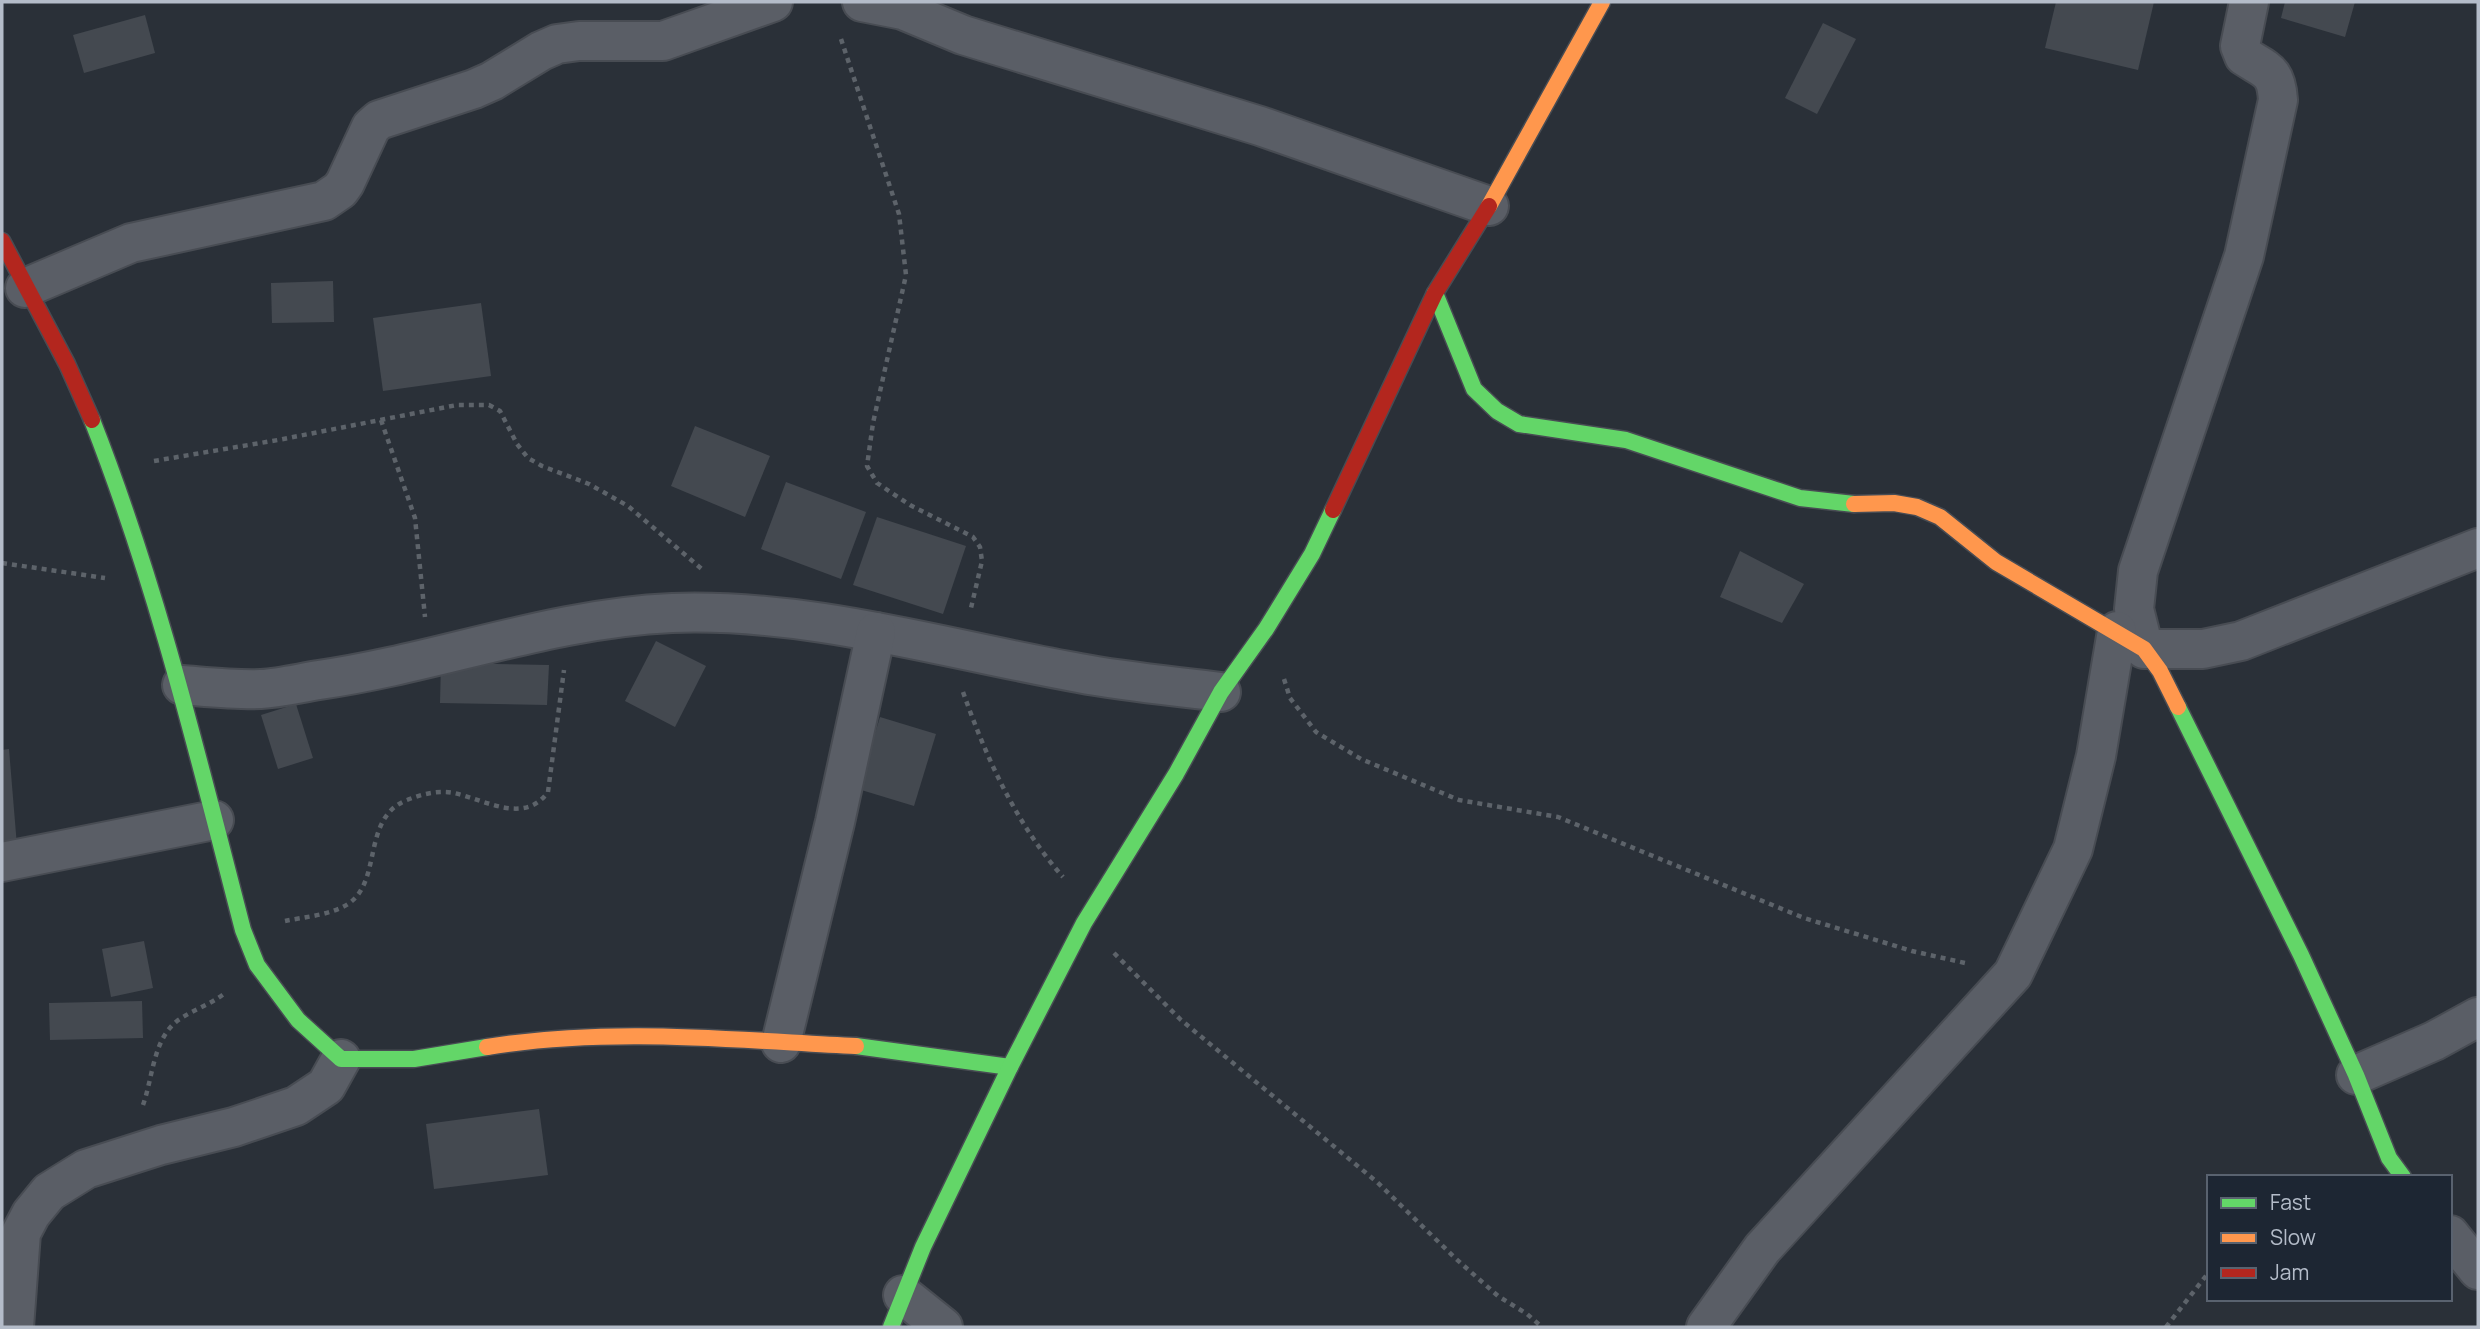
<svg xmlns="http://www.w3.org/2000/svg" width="2480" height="1329" viewBox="0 0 2480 1329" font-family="Manrope,sans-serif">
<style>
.building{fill:#444950}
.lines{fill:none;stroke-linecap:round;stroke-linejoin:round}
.street-casing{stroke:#484c53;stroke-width:42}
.fast-casing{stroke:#484c53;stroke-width:19}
.slow-casing{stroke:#484c53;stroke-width:19}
.jam-casing{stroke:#484c53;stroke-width:19}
.path{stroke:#5d636a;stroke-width:4.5;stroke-dasharray:5 5;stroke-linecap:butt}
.street{stroke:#5a5e66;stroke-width:38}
.fast{stroke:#63d668;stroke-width:16}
.slow{stroke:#ff974d;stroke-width:16}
.jam{stroke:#b3261e;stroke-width:16}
</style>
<rect width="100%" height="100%" fill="#2a3038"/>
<!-- building -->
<g class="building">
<polygon points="2056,2 2154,2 2138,70 2045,48"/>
<polygon points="2285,2 2355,2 2345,37 2281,18"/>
<polygon points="145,15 155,53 84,73 73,35"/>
<polygon points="1823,23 1856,39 1817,114 1785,98"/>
<polygon points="333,281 334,322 272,323 271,283"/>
<polygon points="481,303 491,376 383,391 373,318"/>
<polygon points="695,426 770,456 745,517 671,486"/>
<polygon points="786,482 866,512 841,579 761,549"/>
<polygon points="877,517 966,546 943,614 853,585"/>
<polygon points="1740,551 1804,584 1782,623 1720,597"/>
<polygon points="656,641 706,666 675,727 625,701"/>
<polygon points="441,663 549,665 547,705 440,703"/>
<polygon points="296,704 313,758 278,769 261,715"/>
<polygon points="880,717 936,734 914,806 858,789"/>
<polygon points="9,749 17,846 2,847 2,750"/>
<polygon points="144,941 153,988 111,997 102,949"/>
<polygon points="142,1001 143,1038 50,1040 49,1003"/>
<polygon points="539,1109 548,1175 434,1189 426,1124"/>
</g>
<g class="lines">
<defs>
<g id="street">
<polyline points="862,2 903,10 963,35 1260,126 1489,206"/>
<path d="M2249,2l-9,44 4,10c23,15 32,14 34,44l-34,156 -106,315 -4,38 10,40h59l38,-8 237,-93"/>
<polyline points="25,288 131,243 324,201 340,190 345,183 371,127 379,120 474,89 492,81 541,51 557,44 579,41 663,41 773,2"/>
<path d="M182,685c26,2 53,5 79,4 19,-1 39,-6 58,-9 118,-17 233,-62 353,-67 139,-5 272,36 407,60 47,9 95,13 142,19"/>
<polyline points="2,862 214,820"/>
<polyline points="781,1043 835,822 876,632"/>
<polyline points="2356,1075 2434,1041 2478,1017"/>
<polyline points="2450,1235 2478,1270"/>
<polyline points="903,1295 943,1327"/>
<polyline points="14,1327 21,1233 31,1214 49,1192 86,1169 161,1145 234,1127 296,1106 326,1086 341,1059"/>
<polyline points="1706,1327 1762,1249 2013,974 2073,849 2096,756 2117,631"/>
</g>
<g id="fast">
<polyline points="1435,293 1474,389 1497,411 1519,424 1626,440 1800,498 1854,504"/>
<path d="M92,420c66,168 106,337 151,510l14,35 41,55 43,39h73l73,-12"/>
<polyline points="2178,707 2301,955 2356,1075 2389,1158 2403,1177"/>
<polyline points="856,1046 1010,1067"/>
<polyline points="891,1327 923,1247 1010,1067 1084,923 1176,774 1221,692 1266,629 1312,554 1333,510"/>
</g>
<g id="slow">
<polyline points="1489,206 1602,2"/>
<polyline points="1854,504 1894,503 1917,507 1940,517 1996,562 2144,649 2160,671 2178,707"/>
<path d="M487,1047c122,-20 246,-7 369,-1"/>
</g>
<g id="jam">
<polyline points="2,241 67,364 92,420"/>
<polyline points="1333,510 1435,293 1489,206"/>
</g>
</defs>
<!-- street casing -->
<use href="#street" class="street-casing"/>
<!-- fast casing -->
<use href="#fast" class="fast-casing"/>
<!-- slow casing -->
<use href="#slow" class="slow-casing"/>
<!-- jam casing -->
<use href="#jam" class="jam-casing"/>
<!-- path -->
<g class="path">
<polyline points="841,39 899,214 906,275 873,423 867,466 877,483 910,505 973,537 980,547 982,561 971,608"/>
<polyline points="381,420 415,518 425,617"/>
<polyline points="154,461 278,440 457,405 489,405 500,411 517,444 528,458 542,466 589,484 628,506 703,570"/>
<polyline points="2,563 105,578"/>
<polyline points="1284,679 1290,698 1316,732 1361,759 1459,800 1558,817 1804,918 1912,951 1965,963"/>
<path d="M963,692c23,65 53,132 100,185"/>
<path d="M285,921c19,-4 46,-6 63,-17 35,-23 13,-86 59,-104 15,-6 31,-10 47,-7 32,7 70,32 94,-1l16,-122"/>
<polyline points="1114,953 1181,1020 1377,1182 1455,1258 1498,1296 1527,1314 1542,1327"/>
<path d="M143,1105c10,-28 10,-65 34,-84 15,-11 33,-16 48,-28"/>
<polyline points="2166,1327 2209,1272"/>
</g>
<!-- street -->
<use href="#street" class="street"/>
<!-- fast -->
<use href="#fast" class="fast"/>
<!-- slow -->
<use href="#slow" class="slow"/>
<!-- jam -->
<use href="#jam" class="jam"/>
</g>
<!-- border -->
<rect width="2480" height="1329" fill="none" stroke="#b4bcc9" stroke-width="7"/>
<!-- legend -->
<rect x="2207" y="1175" width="245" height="126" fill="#1d2633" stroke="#59626f" stroke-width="2"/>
<rect x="2221" y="1198" width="35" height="10" fill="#63d668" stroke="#59626f" stroke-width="2"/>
<text x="2270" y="1210" font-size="21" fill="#b4bcc9">Fast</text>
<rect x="2221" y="1233" width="35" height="10" fill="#ff974d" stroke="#59626f" stroke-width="2"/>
<text x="2270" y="1245" font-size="21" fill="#b4bcc9">Slow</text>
<rect x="2221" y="1268" width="35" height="10" fill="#b3261e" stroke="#59626f" stroke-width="2"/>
<text x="2270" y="1280" font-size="21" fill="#b4bcc9">Jam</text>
</svg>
